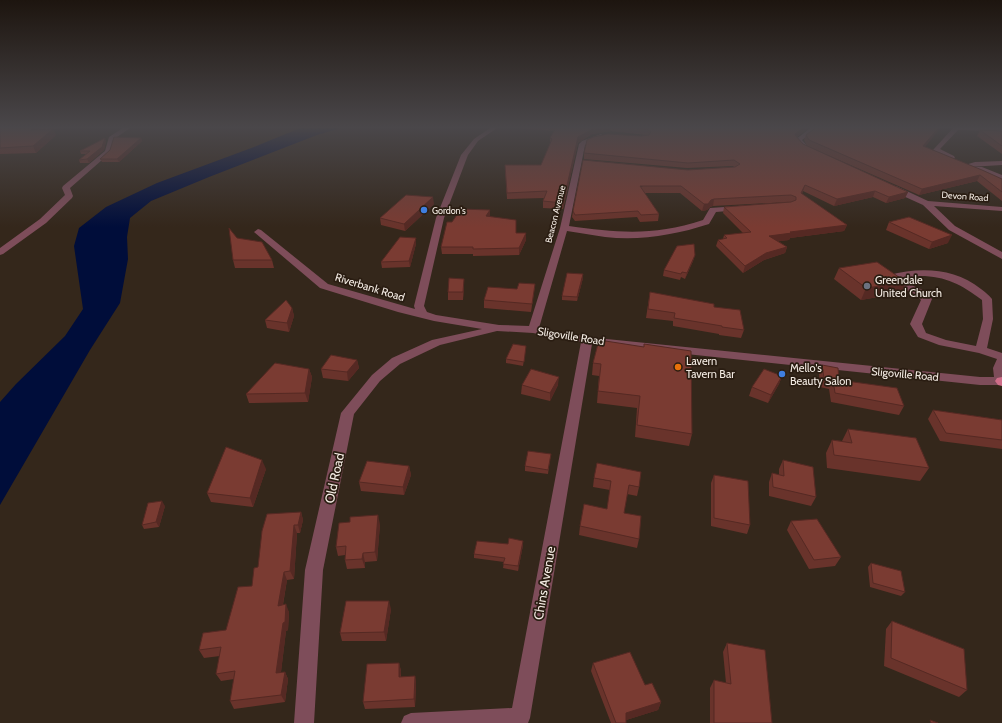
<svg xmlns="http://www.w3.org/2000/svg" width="1002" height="723" viewBox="0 0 1002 723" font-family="Cabin,sans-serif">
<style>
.water{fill:#000d3a}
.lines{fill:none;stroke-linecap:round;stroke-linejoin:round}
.minor{fill:#7e4d5a;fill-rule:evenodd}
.major{fill:#cf6d89;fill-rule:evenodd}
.wall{fill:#69332b}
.shaded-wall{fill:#552923}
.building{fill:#7a3b32;stroke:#552923}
.shop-dot{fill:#3f7fe0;stroke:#2a1d12;stroke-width:1.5}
.worship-dot{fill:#6b7280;stroke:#2a1d12;stroke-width:1.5}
.food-dot{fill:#e8710a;stroke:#2a1d12;stroke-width:1.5}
.labels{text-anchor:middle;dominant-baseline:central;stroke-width:3.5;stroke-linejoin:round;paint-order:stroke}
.far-street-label{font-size:9px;fill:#f4ece4;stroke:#2a1d12}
.far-poi-label{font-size:9px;fill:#f4ece4;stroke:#2a1d12;text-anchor:start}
.poi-label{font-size:11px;fill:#f4ece4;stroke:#2a1d12;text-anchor:start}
.street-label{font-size:11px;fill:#f4ece4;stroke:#2a1d12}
.near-street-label{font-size:13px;fill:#f4ece4;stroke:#2a1d12}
</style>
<rect width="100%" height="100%" fill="#34271b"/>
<!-- water -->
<polygon class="water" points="305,126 348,126 317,135 209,177 151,201 130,218 127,237 128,259 120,303 90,350 0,505 0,402 16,384 65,336 83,309 74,246 79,228 106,207 157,183 254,147"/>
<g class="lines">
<!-- minor -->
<g class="minor">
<polygon points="0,126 72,126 69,128 0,130"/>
<polygon points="126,126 133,126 114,139 110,153 70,188 73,196 72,198 46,223 3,254 0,255 0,248 40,219 65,195 62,188 63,186 105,151 109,137"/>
<path d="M493,126h7l-22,15 -10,14 -24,63 -20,88 3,6 9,3 63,10 30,1 31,-98 19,-84 3,-3 19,-7 3,2 -1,1 -18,8 -16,81c50,7 85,10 134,-6l7,-12 29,-2 4,2 -4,2 -23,2 -7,12c-34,11 -69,17 -104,13 -13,-2 -25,-4 -38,-6l-28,97 48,9 393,40h14l-1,-9 4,-9 -18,-6 -40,-8 -21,-8 -8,-13 11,-24 -6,-6 -25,-10 -2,-7 1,-2c32,-8 65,-7 92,14 4,3 8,6 11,10l1,20 -6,29 15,5v32h-22l-388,-41 -62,374 -2,5h-127l3,-7 7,-3 101,-5 69,-366 -48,-9 -36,-2 -57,14 -40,19 -20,17 -26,33 -31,156 -9,153h-20l11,-153 36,-157 31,-38 20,-17 40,-18 50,-11 -48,-8 -36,-9 -78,-24 -66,-56 4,-3 3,1 67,54 87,25 -1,-3 22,-88 25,-63 13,-16zM920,276c26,0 42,9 62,24l1,19 -7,27 -30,-6 -20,-7 -4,-9 10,-25 -9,-9 -24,-10 -1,-1z"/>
<polygon points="813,126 820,126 802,140 811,150 808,152 802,149 795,140"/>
<polygon points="955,126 1002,127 1002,131 958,130 940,149 954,156 955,158 951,160 933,150"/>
<polygon points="1002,161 1002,165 969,167 965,165 975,162"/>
<polygon points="976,167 982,167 1002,175 1002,180 976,171"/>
<polygon points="890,186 896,186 928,201 1002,207 1002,211 934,206 955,226 1002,252 1002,259 949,230 923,205 890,190"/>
</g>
<!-- major -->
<polygon class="major" points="1002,377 1002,386 998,385 995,381 997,378"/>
</g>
<!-- wall -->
<g class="wall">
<polygon points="0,126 38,126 40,129 56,135 36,153 0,154"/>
<polygon points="504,126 811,126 797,137 803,144 908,192 905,198 886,203 873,197 834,206 803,191 802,194 847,225 844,231 790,238 789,240 778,241 787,247 785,253 764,260 743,273 716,246 718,240 723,239 724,235 743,233 723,213 724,207 790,202 789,202 713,206 710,207 707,210 702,211 680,193 644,193 659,214 658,221 640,222 637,217 575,221 572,217 573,211 688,170 734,167 733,166 687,168 584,159 584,153 641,136 647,135 646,135 611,131 592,134 578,143 563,209 543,208 543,201 544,198 507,199 505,165 541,165 550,144 550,138 554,131 504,127"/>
<polygon points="980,130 1002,131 1002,154 977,136"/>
<polygon points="806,135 925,147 1002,179 1002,201 977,181 919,195 807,146 804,140"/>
<polygon points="141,138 142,141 119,162 102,162 100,159 110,150"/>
<polygon points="106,141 104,150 89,163 80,163 79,160 86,154 81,154 80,151"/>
<polygon points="434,204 405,231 381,225 380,218"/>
<polygon points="490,217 516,233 526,233 526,240 519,255 473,256 473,254 442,254 441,247 452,222"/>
<polygon points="889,222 948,243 929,249 886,230"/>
<polygon points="237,238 272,260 274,268 235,268 233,260"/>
<polygon points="416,238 416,244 410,267 382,268 381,262"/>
<polygon points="695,255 693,261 685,279 681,277 680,280 663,276 664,270"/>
<polygon points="839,268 906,282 901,293 861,300 834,279"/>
<polygon points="583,278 577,301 562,300 562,296"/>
<polygon points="535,284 534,292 531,312 484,308 484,300 517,289"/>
<polygon points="464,286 463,300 448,300 448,292"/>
<polygon points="650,292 714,307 744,330 741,338 719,335 719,334 673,326 673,321 646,318"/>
<polygon points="292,308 294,316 289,332 267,328 265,320"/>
<polygon points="599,340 692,434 689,446 635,437 637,408 597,403 599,376 592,375 593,363"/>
<polygon points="526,346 523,366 506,363 506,359"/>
<polygon points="357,360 359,368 348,381 323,378 321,369"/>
<polygon points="822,365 839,380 904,406 899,415 831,402 829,389 820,387 819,373"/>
<polygon points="309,369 312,377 308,402 249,403 246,394"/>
<polygon points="782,376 779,384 768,403 749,396 752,387"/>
<polygon points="522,385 558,385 550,401 521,394"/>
<polygon points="933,410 1002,420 1002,449 940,441 928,419"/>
<polygon points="848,429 929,468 920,481 827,468 826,453 832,440 842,441"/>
<polygon points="550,459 548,474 525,471 525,466"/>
<polygon points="783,460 816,497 811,506 769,496 769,482 772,473 779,475 779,469"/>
<polygon points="409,466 411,475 404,495 361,491 359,482"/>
<polygon points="266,469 253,507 211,502 207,493"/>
<polygon points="714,475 750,525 747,534 711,526 711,483"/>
<polygon points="594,478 639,487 637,496 627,494 624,513 639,539 637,548 579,535 580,526 607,509 610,490 593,487"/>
<polygon points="165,506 159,527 144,529 142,525"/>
<polygon points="301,512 303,520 300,533 297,533 294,579 287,580 283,605 289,612 288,630 286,631 281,672 285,672 288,679 285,702 234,709 230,701 234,679 221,681 216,674 220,656 204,658 199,650 226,630 252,586 258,567"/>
<polygon points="791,521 841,557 835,566 809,569 787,530"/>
<polygon points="380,524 377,561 365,562 365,568 347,569 345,560 345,555 338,556 336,547"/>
<polygon points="508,544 523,545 518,571 503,568 504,562 474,558 474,554"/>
<polygon points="871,563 905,592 901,596 870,587 868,567"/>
<polygon points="391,609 386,641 342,641 340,633"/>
<polygon points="892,621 967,690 959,697 884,666 886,629"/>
<polygon points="727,643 772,723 710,723 710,688 714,680 726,683 723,652"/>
<polygon points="399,663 401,671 401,677 415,676 416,684 415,707 365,709 363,702"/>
<polygon points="593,663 645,685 661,702 658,710 626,720 626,723 611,723 591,671"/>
</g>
<!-- shaded-wall -->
<g class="shaded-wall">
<polygon points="36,126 38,126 41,130 31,130"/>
<polygon points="611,126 611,131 592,134 578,143 563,209 563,203 578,137 593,129"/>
<polygon points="806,126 811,126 794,139 796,133"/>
<polygon points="940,126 942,126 921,152 923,146"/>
<polygon points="53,129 56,135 36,153 33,146"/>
<polygon points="105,138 106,141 104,150 89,163 87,159"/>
<polygon points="141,138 142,141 119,162 117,159"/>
<polygon points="980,175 977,181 919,195 922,189"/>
<polygon points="805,185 803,191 799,200 801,193"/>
<polygon points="875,191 873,197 834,206 837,199"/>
<polygon points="908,192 905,198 886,203 889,197"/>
<polygon points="433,197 434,204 405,231 404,224"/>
<polygon points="714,199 713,206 710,207 707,210 702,211 704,204 711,200"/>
<polygon points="490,210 490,217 486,216"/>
<polygon points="847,225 844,231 790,238 789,240 767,243 769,236 790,232"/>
<polygon points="526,233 526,240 519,255 519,248"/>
<polygon points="952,235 948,243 929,249 932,242"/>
<polygon points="416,238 416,244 410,267 409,261"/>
<polygon points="787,247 785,253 764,260 743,273 745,266 766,253"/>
<polygon points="695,255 693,261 685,279 687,273"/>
<polygon points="583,274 583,278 577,301 577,297"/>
<polygon points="464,279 464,286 463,300 463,292"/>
<polygon points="906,282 901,293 861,300 866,288"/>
<polygon points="292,308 294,316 289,332 287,323"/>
<polygon points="357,360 359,368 348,381 347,372"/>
<polygon points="309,369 312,377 308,402 305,393"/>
<polygon points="782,376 779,384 768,403 771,395"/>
<polygon points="559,377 558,385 550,401 550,393"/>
<polygon points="262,460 266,469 253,507 250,498"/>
<polygon points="409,466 411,475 404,495 403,487"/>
<polygon points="162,501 165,506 159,527 156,522"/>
<polygon points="301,512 303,520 300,533 298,525"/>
<polygon points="378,515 380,524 377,561 375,552"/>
<polygon points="294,525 297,533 294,579 290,571"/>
<polygon points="523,541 523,545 518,571 518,566"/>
<polygon points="363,553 365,562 365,568 362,559"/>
<polygon points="284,572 287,580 281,614 278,606"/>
<polygon points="389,601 391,609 386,641 384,632"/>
<polygon points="286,604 289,612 288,630 286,631 280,680 276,673"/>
<polygon points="399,663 401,671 400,685 399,677"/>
<polygon points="285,672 288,679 285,702 281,695"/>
<polygon points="415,676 416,684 415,707 414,699"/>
<polygon points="661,702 658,710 623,721 626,713"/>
</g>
<!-- building -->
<g class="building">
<polygon points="0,126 36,126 31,130 53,129 33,146 0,148"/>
<polygon points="555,126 806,126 796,133 795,135 803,144 908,192 889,197 875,191 837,199 805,185 801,193 847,225 790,232 792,233 769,236 787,247 766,253 745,266 718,240 727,238 724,235 751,232 724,207 791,202 796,200 796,197 791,195 714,199 711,200 708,204 704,204 681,186 640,186 659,214 641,215 638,211 575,215 573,211 583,160 688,170 735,167 740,164 734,160 688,163 584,153 587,140 593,137 608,134 641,136 649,135 651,132 647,129 611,126 593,129 578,137 563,203 543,201 547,191 507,193 505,165 541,165 552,139 550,138 555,129 554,128"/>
<polygon points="818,126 940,126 923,146 982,170 1002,179 1002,192 980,175 922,189 809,140 806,135"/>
<polygon points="980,130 1002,131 1002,146"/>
<polygon points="114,137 141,138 117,159 100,159 110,150"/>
<polygon points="105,138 102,147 87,159 79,160 90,151 80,151"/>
<polygon points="406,195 433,197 404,224 380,218"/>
<polygon points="461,209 490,210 486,216 516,220 516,233 526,233 519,248 473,249 473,247 441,247 447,222 452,222"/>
<polygon points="909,217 952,235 932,242 889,222"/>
<polygon points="229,228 237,238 262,242 272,260 233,260"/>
<polygon points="400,237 416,238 409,261 381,262"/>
<polygon points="694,244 695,255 687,273 682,272 681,274 664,270 677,246"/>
<polygon points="877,262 906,282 866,288 839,268"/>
<polygon points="567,273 583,274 577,297 562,296"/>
<polygon points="449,278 464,279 463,292 448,292"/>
<polygon points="519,283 535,284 532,304 484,300 488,287 517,289"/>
<polygon points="650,292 714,304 714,307 740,310 744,330 722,327 722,326 674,318 675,313 648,309"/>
<polygon points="286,300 292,308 287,323 265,320"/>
<polygon points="599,340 644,347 644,344 691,351 692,434 637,425 640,396 598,391 601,364 593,363"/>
<polygon points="513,344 526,346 524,362 506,359"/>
<polygon points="331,355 357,360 347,372 321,369"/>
<polygon points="275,363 309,369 305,393 246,394"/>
<polygon points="822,365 838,368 839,380 897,388 904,406 835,393 833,380 824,378"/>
<polygon points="531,369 559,377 550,393 522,385"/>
<polygon points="764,369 782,376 771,395 752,387"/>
<polygon points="933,410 1002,420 1002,440 946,433"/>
<polygon points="848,429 916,438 929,468 834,455 832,440 852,443"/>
<polygon points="226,447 262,460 250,498 207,493"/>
<polygon points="528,451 551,454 548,470 525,466"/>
<polygon points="783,460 813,467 816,497 773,487 772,473 784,476"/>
<polygon points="367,461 409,466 403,487 359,482"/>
<polygon points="597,463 641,472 639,487 629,485 624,513 641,516 639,539 580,526 584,504 607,509 611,481 594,478"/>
<polygon points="714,475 748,481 750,525 714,518"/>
<polygon points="162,501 156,522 142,525 148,503"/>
<polygon points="301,512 298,525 294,525 290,571 284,572 278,606 286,604 285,622 283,623 276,673 285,672 281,695 230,701 235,671 216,674 221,647 199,650 203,633 226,630 238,587 252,586 254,568 258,567 262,531 267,514"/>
<polygon points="378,515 375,552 363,553 362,559 345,560 346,546 336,547 339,523 350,522 350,517"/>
<polygon points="817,519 841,557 814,560 791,521"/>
<polygon points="509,538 523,541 518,566 503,564 505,558 474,554 477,541 508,544"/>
<polygon points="871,563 901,571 905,592 873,583"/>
<polygon points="346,601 389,601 384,632 340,633"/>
<polygon points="892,621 964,649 967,690 891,658"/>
<polygon points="727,643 765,650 772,723 714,723 714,680 731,684"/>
<polygon points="630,652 645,685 652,683 661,702 626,713 626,723 616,723 593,663"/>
<polygon points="399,663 399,677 415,676 414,699 363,702 367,664"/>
<polygon points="930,720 938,723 931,723"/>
</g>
<!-- sky -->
<linearGradient id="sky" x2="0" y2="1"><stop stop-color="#1d150f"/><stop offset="0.56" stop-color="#4a474a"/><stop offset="1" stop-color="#4a474a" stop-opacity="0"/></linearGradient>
<rect width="1002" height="227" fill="url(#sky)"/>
<!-- markers -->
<g class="shop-dot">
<circle cx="424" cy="210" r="4"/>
<circle cx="782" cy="374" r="4"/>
</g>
<circle class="worship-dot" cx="867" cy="286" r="4"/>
<circle class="food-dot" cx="678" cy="367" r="4"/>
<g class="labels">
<!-- far-street labels -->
<g class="far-street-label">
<text transform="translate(965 196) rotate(4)">Devon Road</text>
<text transform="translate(555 214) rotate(-76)">Beacon Avenue</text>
</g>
<!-- far-poi labels -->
<g class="far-poi-label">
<text x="432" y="210">Gordon's</text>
</g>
<!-- poi labels -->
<g class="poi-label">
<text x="875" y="280">Greendale<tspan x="875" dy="13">United Church</tspan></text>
<text x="686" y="361">Lavern<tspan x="686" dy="13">Tavern Bar</tspan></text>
<text x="790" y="368">Mello's<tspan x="790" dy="13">Beauty Salon</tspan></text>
</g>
<!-- street labels -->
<g class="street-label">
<text transform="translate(370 287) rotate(17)">Riverbank Road</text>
<text transform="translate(571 336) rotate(9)">Sligoville Road</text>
<text transform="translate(905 374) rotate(5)">Sligoville Road</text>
</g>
<!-- near-street labels -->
<g class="near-street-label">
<text transform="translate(334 478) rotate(-78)">Old Road</text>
<text transform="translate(544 583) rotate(-80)">Chins Avenue</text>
</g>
</g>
</svg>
